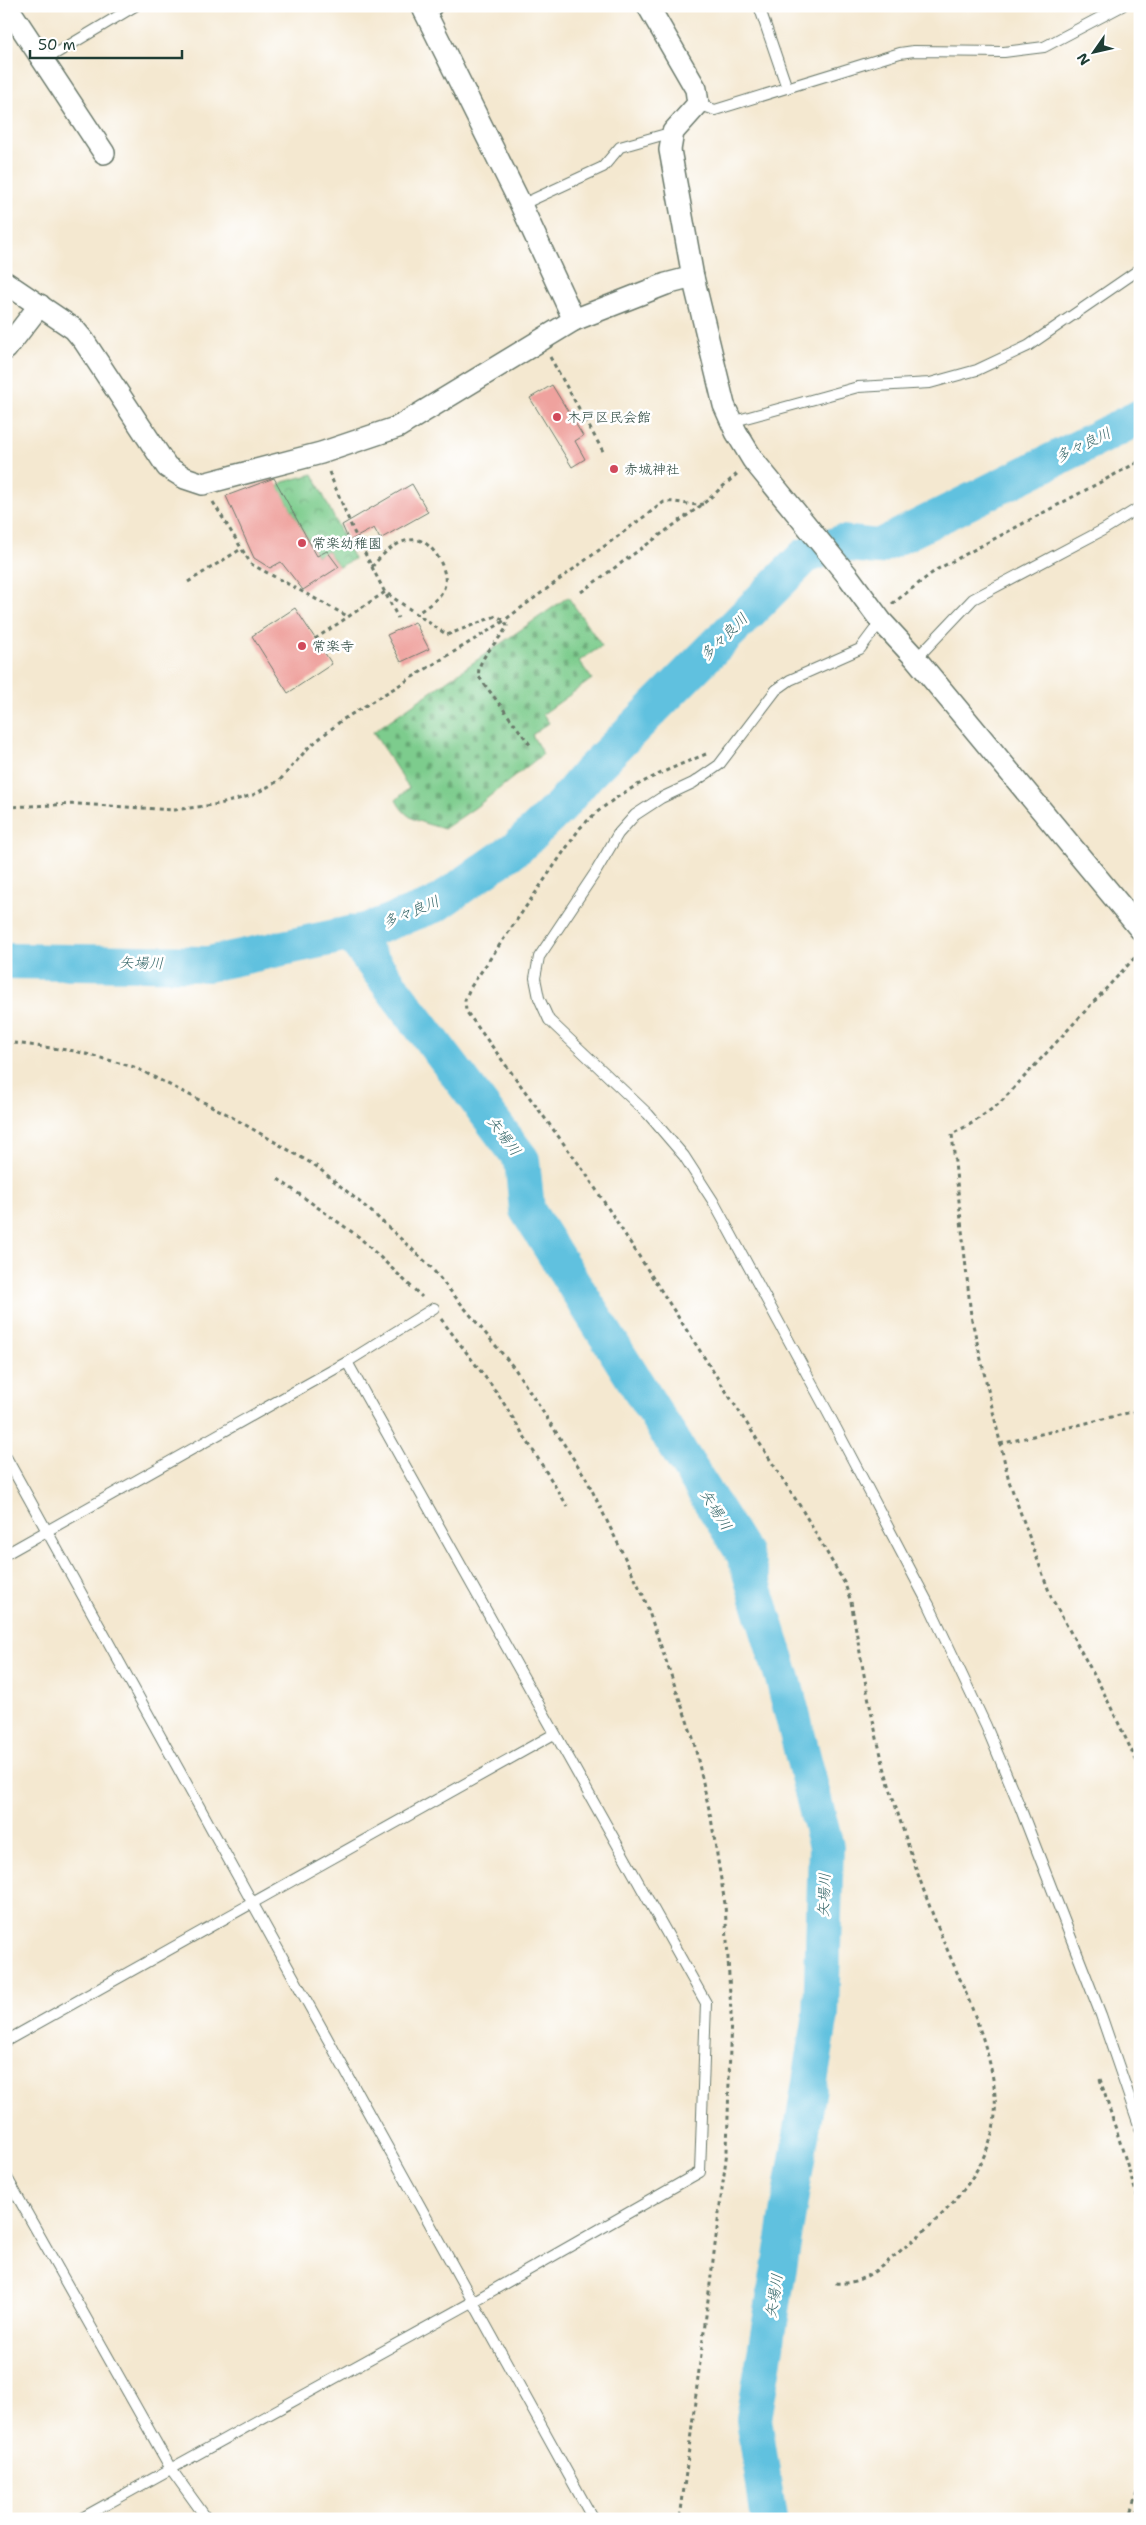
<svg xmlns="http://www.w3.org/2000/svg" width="1146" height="2525" viewBox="0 0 1146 2525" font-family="'Shantell Sans','Klee One',sans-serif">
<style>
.cemetery{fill:url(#cemetery-stones);stroke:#4e8460}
.park{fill:url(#park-crowns);stroke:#4e8460}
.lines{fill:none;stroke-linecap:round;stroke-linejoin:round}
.river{stroke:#61c1df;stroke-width:36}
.building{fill:#efa29e}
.lane-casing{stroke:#6a796b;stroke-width:12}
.street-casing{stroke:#6a796b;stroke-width:24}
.path{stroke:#6a796b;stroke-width:3;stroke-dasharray:4 4;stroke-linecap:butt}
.lane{stroke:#fff;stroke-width:10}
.street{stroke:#fff;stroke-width:21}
.poi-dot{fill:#d1495b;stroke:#fff;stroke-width:2}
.labels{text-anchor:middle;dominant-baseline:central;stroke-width:5;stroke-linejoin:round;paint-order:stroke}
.poi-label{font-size:14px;fill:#1f3d34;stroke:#fff;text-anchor:start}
.water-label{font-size:15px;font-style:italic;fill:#336567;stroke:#fff}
</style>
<defs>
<pattern id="cemetery-stones" width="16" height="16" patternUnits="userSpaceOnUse" patternTransform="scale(1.25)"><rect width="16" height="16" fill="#7dcc8d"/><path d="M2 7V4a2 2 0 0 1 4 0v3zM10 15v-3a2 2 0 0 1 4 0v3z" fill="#66a774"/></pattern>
<pattern id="park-crowns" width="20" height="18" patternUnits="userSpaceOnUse" patternTransform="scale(1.25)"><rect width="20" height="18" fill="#7dcc8d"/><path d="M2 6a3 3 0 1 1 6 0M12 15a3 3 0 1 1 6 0" fill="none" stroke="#66a774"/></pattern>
</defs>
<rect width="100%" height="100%" fill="#fff"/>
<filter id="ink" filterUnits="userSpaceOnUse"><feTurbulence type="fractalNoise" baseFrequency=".02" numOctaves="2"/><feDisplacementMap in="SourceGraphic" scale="10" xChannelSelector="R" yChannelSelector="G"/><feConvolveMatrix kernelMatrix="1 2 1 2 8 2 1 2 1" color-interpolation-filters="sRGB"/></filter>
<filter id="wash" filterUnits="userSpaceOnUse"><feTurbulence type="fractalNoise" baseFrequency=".0096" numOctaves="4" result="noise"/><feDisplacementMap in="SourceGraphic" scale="20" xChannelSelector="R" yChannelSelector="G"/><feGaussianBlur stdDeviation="1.12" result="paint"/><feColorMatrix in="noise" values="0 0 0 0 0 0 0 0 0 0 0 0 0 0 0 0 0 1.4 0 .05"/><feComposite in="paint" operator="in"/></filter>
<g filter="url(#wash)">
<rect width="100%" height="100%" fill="#f4e8d0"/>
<!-- cemetery -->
<path class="cemetery" d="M568,597l34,49 -23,15 13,18 -49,35 6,9 -17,12 11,19 -67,53 -32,22c-21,-7 -37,-7 -48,-29l13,-12 -36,-56z"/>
<!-- park -->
<polygon class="park" points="313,474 354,559 339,567 327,551 317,556 278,486 283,482"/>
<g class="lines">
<!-- river -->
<g class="river">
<polyline points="352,935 522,1160 527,1210 744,1554 784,1682 826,1847 821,2015 754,2419 769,2519"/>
<polyline points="6,961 208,964 368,930 435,905 519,846 561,806 588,774 805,556 841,543 878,547 1140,417"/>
</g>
</g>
<g id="blocks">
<!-- building -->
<g class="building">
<polygon points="552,385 583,436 575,441 585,459 572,467 530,398"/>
<polygon points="274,478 317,556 327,551 339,567 303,590 281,562 270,568 254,558 226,496"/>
<polygon points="412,484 428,512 380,539 374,528 349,541 342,525"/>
<polygon points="295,608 332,664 288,693 252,636"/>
<polygon points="415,622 429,649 401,662 387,635"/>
</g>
</g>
</g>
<g filter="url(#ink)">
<use href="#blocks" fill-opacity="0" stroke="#6a796b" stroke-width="1"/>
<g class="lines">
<defs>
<g id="lane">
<polyline points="759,6 787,88"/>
<polyline points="43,61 135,6"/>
<polyline points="698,104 715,110 900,53 914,51 1004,52 1044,47 1122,6"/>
<polyline points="521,205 603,167 620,147 673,132"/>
<polyline points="731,422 858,387 930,383 977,370 1028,346 1140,269"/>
<polyline points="881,621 860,649 790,680 776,690 719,765 693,783 661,798 635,815 618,834 595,873 539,957 535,978 539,998 549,1020 648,1114 684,1156 713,1201 827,1411 929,1605 986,1726 1020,1807 1101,2015 1140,2128"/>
<polyline points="916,659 973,599 1103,530 1140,507"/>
<polyline points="6,1457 593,2519"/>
<polyline points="6,1554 347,1362 434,1308"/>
<polyline points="6,2041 554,1734"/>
<polyline points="6,2176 171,2469 207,2519"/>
<polyline points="80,2519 474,2301 700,2172 706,2003 347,1362"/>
</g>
<g id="street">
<polyline points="7,6 104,153"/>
<polyline points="431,6 424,10 521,205 574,320"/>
<polyline points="648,6 696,89 698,104 673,132 670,150 693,277 724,405 736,432 753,460 847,575 881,621 916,659 1140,929"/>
<polyline points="6,283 74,329 84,341 167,467 185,478 203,484 321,453 398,427 574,320 666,284 693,277"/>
<polyline points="6,349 40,305"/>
</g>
</defs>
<!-- lane casing -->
<use href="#lane" class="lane-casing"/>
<!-- street casing -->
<use href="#street" class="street-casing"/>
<!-- path -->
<g class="path">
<polyline points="550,357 604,453"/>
<polyline points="329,472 353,530 398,618"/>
<polyline points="213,502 251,564 349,617"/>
<path d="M372,567c10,-13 28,-30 46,-27 16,3 32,33 26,48 -5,12 -18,19 -28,26"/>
<polyline points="188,582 241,549"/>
<polyline points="581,592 703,504 737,474"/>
<polyline points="892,604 936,570 1140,461"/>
<path d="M315,639l70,-47 62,43 49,-19 8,4 3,6c-7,15 -32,33 -28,51l52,69"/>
<path d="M706,754c-47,19 -90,37 -126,74l-110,160 -5,12 1,11 120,163 214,332 45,78 6,18c12,66 22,132 42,196 15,48 31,97 51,144 20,48 55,118 51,172 -3,51 -45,97 -83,127 -22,18 -48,46 -77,42"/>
<path d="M6,807l71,-3 98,6 45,-6 33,-9 27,-15 28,-32 34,-28 156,-95 166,-123c14,-2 25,5 39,2"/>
<polyline points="1140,952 1000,1103 974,1122 952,1134 971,1316 1009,1481 1051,1597 1103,1691 1140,1768"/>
<polyline points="6,1042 75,1051 134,1067 225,1113 316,1166 373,1213 429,1265 515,1369 586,1478 643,1595 693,1738 711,1818 725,1904 731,2013 727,2151 680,2519"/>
<polyline points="278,1179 359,1237 422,1297"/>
<polyline points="441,1319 498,1394 568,1507"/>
<polyline points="1000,1444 1140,1410"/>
<polyline points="1100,2079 1140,2205"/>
<polyline points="1131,2516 1140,2508"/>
<polyline points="1129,2519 1140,2487"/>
</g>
<!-- lane -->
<use href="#lane" class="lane"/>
<!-- street -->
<use href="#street" class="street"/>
</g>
</g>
<!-- markers -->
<g class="poi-dot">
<circle cx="557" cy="417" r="5"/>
<circle cx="614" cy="469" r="5"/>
<circle cx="302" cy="543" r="5"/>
<circle cx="302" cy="646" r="5"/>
</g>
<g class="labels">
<!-- poi labels -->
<g class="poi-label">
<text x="567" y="417">木戸区民会館</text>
<text x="624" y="469">赤城神社</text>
<text x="312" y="543">常楽幼稚園</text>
<text x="312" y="646">常楽寺</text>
</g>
<!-- water labels -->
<g class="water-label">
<text transform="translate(1083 445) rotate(-26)">多々良川</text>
<text transform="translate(724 637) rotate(-45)">多々良川</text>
<text transform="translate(411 912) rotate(-23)">多々良川</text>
<text transform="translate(141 963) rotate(1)">矢場川</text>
<text transform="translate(504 1136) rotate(53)">矢場川</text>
<text transform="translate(716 1510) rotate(58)">矢場川</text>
<text transform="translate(824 1895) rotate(-88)">矢場川</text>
<text transform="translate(774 2296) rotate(-81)">矢場川</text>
</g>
</g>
<!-- margin -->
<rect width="1146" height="2525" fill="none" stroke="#fff" stroke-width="25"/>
<!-- north arrow -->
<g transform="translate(1094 52) rotate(236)" stroke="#ffffff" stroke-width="4" paint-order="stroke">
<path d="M0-4L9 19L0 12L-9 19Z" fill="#1f3d34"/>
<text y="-8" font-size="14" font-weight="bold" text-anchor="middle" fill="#1f3d34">N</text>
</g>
<!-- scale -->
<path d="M30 50v8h152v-8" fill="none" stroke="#1f3d34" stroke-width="2.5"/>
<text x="38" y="50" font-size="15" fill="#1f3d34" stroke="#ffffff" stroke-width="4" paint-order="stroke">50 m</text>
</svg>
